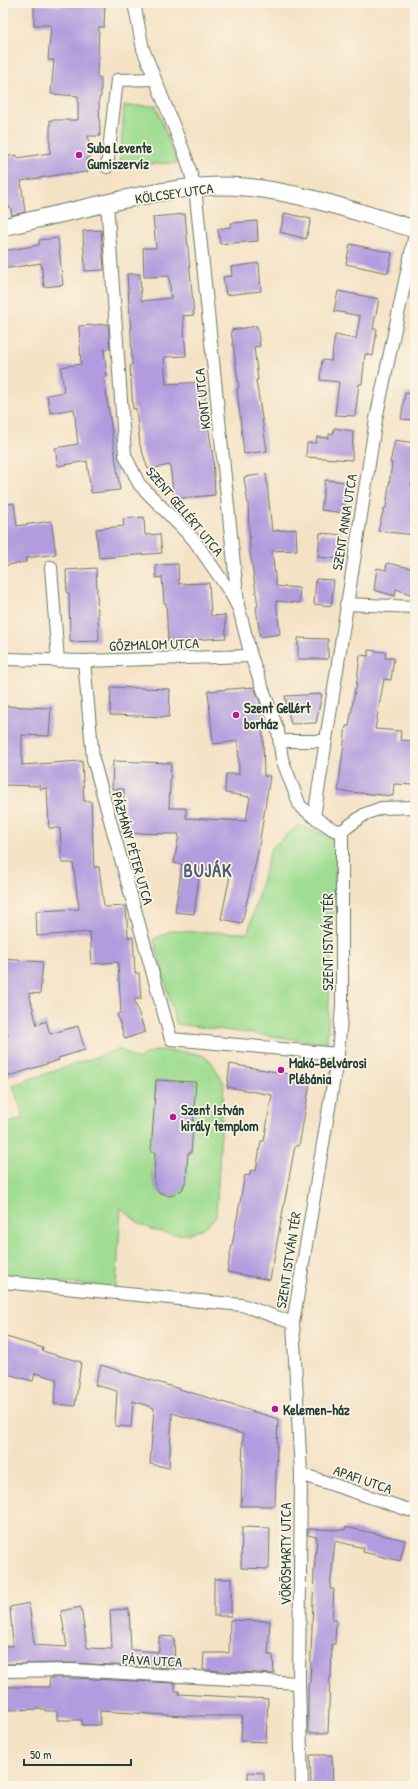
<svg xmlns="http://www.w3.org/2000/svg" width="418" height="1789" viewBox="0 0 418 1789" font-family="'Patrick Hand',sans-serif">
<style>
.green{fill:#a0dd92;stroke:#608d63;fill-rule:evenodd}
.building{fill:#b29bde}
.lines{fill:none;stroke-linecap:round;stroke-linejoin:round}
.street-casing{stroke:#6a7767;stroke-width:14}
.secondary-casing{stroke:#6a7767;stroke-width:19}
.street{stroke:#fff;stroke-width:12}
.secondary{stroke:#fff;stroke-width:17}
.poi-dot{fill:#b5179e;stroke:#fcf5e5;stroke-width:1.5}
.labels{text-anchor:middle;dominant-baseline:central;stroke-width:3.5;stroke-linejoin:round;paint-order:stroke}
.poi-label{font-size:14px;font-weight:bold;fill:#1f3d34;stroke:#fcf5e5;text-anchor:start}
.street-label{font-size:14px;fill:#1f3d34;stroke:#fcf5e5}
.district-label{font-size:18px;font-weight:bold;letter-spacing:1px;fill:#525e70;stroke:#fcf5e5}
</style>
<rect width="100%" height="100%" fill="#fcf5e5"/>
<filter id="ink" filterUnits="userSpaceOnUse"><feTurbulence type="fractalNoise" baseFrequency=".025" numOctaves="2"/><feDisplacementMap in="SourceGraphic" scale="8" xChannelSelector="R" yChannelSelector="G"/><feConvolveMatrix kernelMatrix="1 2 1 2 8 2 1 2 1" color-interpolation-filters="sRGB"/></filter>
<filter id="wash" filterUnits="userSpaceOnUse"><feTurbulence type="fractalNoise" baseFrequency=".012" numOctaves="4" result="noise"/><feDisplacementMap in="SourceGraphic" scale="16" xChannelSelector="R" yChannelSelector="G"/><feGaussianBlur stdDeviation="0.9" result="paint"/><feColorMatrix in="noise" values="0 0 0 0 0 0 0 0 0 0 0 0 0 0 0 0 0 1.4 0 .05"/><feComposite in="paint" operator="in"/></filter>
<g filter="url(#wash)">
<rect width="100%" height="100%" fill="#f4e2c5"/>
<!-- green -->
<g class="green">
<polygon points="124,106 156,106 177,163 120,165"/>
<polygon points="299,825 337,839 327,1043 176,1024 154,939 170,931 248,933 271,848"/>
<path d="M120,1049l18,11 5,-5 14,-5 37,3 10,3 8,7 12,20 -8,133c-18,25 -51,21 -76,8 -7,-5 -13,-11 -19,-16l-5,80 -113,-11v-152l21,-7 -11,-33zM156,1080l40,2 -5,71h-3c-1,10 0,22 -3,31 -5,16 -28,15 -31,-1 -3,-10 0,-22 1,-31l-4,-1z"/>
</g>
<g id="blocks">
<!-- building -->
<g class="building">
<polygon points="80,3 105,3 104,27 99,27 97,77 101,78 101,97 99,97 100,136 88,136 90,158 86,159 88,172 70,174 70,173 21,181 25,212 12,215 10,207 4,205 3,197 3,157 17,155 17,158 50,153 50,120 78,120 78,96 51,94 54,60 48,60 51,25 34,25 34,4 80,6"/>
<polygon points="285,213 311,219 306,239 280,232"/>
<polygon points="185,214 194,315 183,316 186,356 164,357 166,384 205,382 205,405 213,457 215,495 174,499 170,465 148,469 140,445 136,408 133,409 130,366 132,365 131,333 127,274 140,274 141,301 171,298 169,276 144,277 143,248 156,248 153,217"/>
<polygon points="257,221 258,241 220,244 218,229 230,227 231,223"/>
<polygon points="101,230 104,270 85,271 83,231"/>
<polygon points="58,238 63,285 44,287 41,263 3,269 3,251 39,245 39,240"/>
<polygon points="350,244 392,253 388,273 346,264"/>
<polygon points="259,263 261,291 226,295 223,277 232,276 231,267"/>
<polygon points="338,291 379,299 373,329 377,329 373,356 365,354 362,384 359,384 355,416 335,415 339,382 320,380 322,360 331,361 335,335 356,339 360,316 334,311"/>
<polygon points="108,324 110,349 104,349 107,377 104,377 120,490 91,493 87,461 58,466 55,448 78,444 74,409 50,413 47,395 64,392 61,367 81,364 79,326"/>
<polygon points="257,326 260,346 254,347 258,380 256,380 267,451 244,454 237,388 239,388 231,330"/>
<polygon points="405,393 415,394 415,420 401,419"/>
<polygon points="334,428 353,431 352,460 306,457 307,443 316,443 317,437 329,438 329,434 333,434"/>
<polygon points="395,440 414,443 413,450 415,451 415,464 411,486 415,486 415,535 378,531 384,508 386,508 392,463 390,463"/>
<polygon points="266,474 272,531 296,529 297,550 272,551 276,586 299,588 300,603 276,601 280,634 260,637 256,607 258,606 250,552 248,505 244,477"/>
<polygon points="325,480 348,482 344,513 321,510"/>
<polygon points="14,503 17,526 51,521 56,554 26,558 26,562 3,566 3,505"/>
<polygon points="144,517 145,535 160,534 162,553 99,558 96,529 124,526 123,519"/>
<polygon points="320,533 342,535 340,559 318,557"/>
<polygon points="387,563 415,569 415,596 396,589 395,596 374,590 377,568 386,570"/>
<polygon points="178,564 179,584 209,583 211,616 225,615 226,638 168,641 166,603 164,603 162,577 156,578 156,565"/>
<polygon points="96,568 99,641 70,642 69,593 67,593 66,570"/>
<polygon points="316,579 334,580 331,606 314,604"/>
<polygon points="298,638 328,639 328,659 298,659"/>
<polygon points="368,650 386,652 385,658 394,658 391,680 384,679 375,729 401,731 400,740 415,741 415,785 394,784 393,796 338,791 346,726 349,726 355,689 356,689 360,655 368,656"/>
<polygon points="111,687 170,689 169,717 110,715"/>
<polygon points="254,687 260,702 263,738 264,776 270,776 258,852 242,923 221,919 230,876 200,869 194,914 175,912 182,865 174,863 179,834 123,833 124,789 112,789 113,761 171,763 169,808 186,808 186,818 246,821 250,797 225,793 226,774 239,774 238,741 213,744 208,691"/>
<polygon points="322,694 316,723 291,724 285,696"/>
<polygon points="3,706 51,708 49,736 22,735 22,765 82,761 84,801 91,801 94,867 99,867 104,907 126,906 128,937 133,937 135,973 139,973 141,999 134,999 145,1032 125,1039 117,1014 121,1013 118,962 92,964 90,932 37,936 36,911 79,909 73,863 62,863 60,828 49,828 47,788 40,789 40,786 3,785"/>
<polygon points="3,959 43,962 40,994 29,993 37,1025 46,1021 50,1034 78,1026 85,1050 58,1058 59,1060 3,1078 3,1038 8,1036 3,1020"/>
<polygon points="230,1064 311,1078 299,1146 295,1146 270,1280 227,1272 245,1175 249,1176 251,1170 256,1171 261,1141 264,1141 272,1095 227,1087"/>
<polygon points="156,1080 196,1082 191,1153 188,1153 186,1180 182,1190 174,1195 169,1196 159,1192 154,1184 155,1152 151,1152"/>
<polygon points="3,1336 43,1348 42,1351 81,1362 75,1406 54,1404 57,1379 35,1373 33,1381 3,1373"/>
<polygon points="101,1365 278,1419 275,1506 241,1506 243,1434 172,1413 169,1468 150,1464 154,1408 133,1401 131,1427 115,1426 117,1391 95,1385"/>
<polygon points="242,1527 270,1528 269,1569 241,1568"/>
<polygon points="345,1527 405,1540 400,1561 363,1552 364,1548 335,1541 330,1589 334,1589 332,1620 336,1620 335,1644 332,1644 331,1678 330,1678 328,1733 308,1733 308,1684 310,1684 314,1572 317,1537 308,1535 308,1529 345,1530"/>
<rect x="214" y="1579" width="17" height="37"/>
<polygon points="29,1603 34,1645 67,1647 61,1611 81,1607 87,1648 112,1649 110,1610 129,1609 131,1650 159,1652 159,1636 174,1637 175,1668 72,1663 3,1664 3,1646 13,1646 10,1607"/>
<polygon points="230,1620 270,1621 268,1655 273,1655 274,1674 203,1670 204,1653 229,1653"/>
<polygon points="50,1678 72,1678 175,1683 175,1691 179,1691 179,1694 268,1699 266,1742 241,1741 242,1716 184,1716 100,1711 100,1725 82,1725 82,1720 57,1720 57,1711 45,1711 45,1709 4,1710 4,1687 49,1687"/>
<polygon points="310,1755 332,1755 333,1786 311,1786"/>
<polygon points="248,1772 264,1773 264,1786 248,1786"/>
</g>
</g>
</g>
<g filter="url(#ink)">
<use href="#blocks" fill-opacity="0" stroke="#6a7767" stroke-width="1"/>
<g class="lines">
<defs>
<g id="street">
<polyline points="134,3 143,49 186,157 195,187 238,603"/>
<polyline points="107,167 117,80 155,79"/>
<polyline points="107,203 125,455 139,484 194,540 230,592 239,609 251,656 278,731 282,759 300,806 314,817 334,830 342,831 365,814 381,808 415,807"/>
<polyline points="51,567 58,661"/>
<polyline points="346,604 415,607"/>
<polyline points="3,659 84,661 251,656"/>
<polyline points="84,661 93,759 171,1039 338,1054"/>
<polyline points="280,741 325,741"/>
<polyline points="314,817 376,419 415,234"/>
<polyline points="3,1282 242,1305 293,1323"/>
<polyline points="301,1474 415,1512"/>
<polyline points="3,1671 72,1670 299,1683"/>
<polyline points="302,1786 299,1683 301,1474 293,1323 338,1054 342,1006 342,831"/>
</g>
<path id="secondary" d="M3,227c35,-8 69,-16 104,-24 45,-10 91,-20 137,-16 59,5 115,26 171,42"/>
</defs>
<!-- street casing -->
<use href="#street" class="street-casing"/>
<!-- secondary casing -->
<use href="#secondary" class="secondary-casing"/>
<!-- street -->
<use href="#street" class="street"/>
<!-- secondary -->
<use href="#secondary" class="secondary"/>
</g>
</g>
<!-- markers -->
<g class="poi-dot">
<circle cx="79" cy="155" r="4"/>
<circle cx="236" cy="715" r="4"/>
<circle cx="281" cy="1070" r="4"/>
<circle cx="173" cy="1117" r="4"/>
<circle cx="275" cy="1409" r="4"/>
</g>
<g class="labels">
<!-- poi labels -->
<g class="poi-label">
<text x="87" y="147">Suba Levente<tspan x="87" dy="16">Gumiszervíz</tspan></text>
<text x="244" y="707">Szent Gellért<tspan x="244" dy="16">borház</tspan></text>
<text x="289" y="1062">Makó-Belvárosi<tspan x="289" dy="16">Plébánia</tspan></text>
<text x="181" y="1109">Szent István<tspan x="181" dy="16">király templom</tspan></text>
<text x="283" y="1409">Kelemen-ház</text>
</g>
<!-- street labels -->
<g class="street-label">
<text transform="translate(174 193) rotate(-8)">KÖLCSEY UTCA</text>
<text transform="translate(202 399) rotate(-96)">KONT UTCA</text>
<text transform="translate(185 511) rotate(50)">SZENT GELLÉRT UTCA</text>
<text transform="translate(344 522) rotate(-81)">SZENT ANNA UTCA</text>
<text transform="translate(154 644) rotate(-2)">GŐZMALOM UTCA</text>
<text transform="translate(133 848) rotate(74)">PÁZMÁNY PÉTER UTCA</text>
<text transform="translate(327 942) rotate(-90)">SZENT ISTVÁN TÉR</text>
<text transform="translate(288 1260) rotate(-81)">SZENT ISTVÁN TÉR</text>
<text transform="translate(363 1479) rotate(19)">APAFI UTCA</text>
<text transform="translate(285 1554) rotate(-90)">VÖRÖSMARTY UTCA</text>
<text transform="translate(152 1660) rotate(3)">PÁVA UTCA</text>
</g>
<!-- district labels -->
<g class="district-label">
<text x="208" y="870">BUJÁK</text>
</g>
</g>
<!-- margin -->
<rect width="418" height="1789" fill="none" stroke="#fcf5e5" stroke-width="16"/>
<!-- scale -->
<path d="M24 1759v6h107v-6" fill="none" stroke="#1f3d34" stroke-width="2"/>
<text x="30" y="1759" font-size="12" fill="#1f3d34" stroke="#fcf5e5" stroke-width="3" paint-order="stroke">50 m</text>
</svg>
